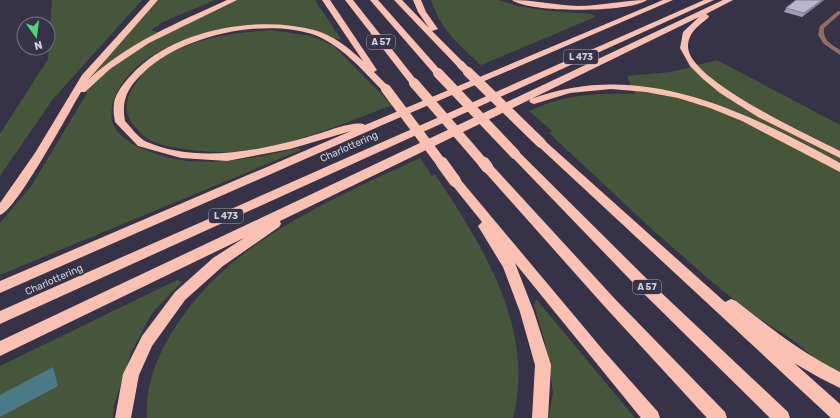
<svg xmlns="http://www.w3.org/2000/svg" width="840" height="418" viewBox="0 0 840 418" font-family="Rubik,sans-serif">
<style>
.green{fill:#46563a}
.water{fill:#4a7a88}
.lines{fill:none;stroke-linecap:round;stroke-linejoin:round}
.street{fill:#936d62;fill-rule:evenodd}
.highway{fill:#fac0b1;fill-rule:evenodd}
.highway-bridge-far2{stroke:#fac0b1;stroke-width:8}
.highway-bridge-far1{stroke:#fac0b1;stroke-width:10}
.highway-bridge{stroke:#fac0b1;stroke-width:12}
.wall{fill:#9f9db2}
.shaded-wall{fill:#827f91}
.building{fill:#b9b6cf;stroke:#827f91}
.labels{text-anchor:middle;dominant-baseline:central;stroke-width:4;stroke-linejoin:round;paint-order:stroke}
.shield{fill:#363348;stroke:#a2a1b0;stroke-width:1}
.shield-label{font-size:9px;font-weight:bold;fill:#d1d0dd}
.street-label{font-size:10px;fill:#d1d0dd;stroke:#363348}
</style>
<rect width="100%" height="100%" fill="#363348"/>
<!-- green -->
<g class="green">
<polygon points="52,0 142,0 53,99 0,176 0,134 48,59"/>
<path d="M158,0h57l-52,22 -12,8 14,4 71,-34h79l26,39c-5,1 -31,-10 -40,-12 -33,-5 -55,0 -87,7 -11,3 -22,4 -32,7 -29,10 -65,35 -70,66 -1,7 -1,15 3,21 10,16 34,24 51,29 44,11 90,1 132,-9l3,2 -301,125v-52l32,-38 55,-92 -5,-7z"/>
<path d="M431,0h68l18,6 32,5 43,3 3,3 -114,48c-22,-20 -40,-35 -50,-65z"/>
<path d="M271,30l41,6 22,10 58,59c-52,20 -106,44 -163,47 -21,1 -65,-3 -83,-14 -5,-4 -12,-12 -16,-18 -6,-10 -4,-21 2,-31 6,-8 11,-18 19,-24 34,-26 78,-32 120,-35z"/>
<path d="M717,60l123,65v256l-43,-38 -49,-32 -38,-31 -55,-48 -106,-99 3,-2 -23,-20c38,-17 65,-18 106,-17l-8,-18 44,-4z"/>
<path d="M420,158l12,18 3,-2c47,71 101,155 78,244h-366c-2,-32 10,-62 27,-89 45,-71 114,-108 188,-144 19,-9 38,-18 58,-27z"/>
<polygon points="177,280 182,282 152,313 131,353 114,405 113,418 0,418 0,366"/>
<polygon points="536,299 635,418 549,418 553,392 545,342 534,305"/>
</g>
<!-- water -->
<polygon class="water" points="53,367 58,386 0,417 0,395"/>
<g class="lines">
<!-- street -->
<path class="street" d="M838,11h2v3l-16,14c-1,13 6,15 16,22v5l-16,-11 -6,-9 2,-9z"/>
<!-- highway -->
<g class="highway">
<path d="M150,0h8l-70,80c41,-38 89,-57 139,-80h10l-88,43 -39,26 -25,23h-4c-12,20 -65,119 -81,123v-12l35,-50 47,-78z"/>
<path d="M322,0h8l47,70 -3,2 17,17 -2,2h-6c-21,-21 -42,-47 -71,-57 -51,-16 -131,2 -169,39 -15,14 -22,27 -18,48 6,6 14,18 22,21 53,23 121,7 174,-9 10,-3 36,-13 44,-8l298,-125h10l-286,123 -387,170v-12l351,-150 -61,18 -63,12 -46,-3 -43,-12 -23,-24c-1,-6 -2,-12 -1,-18 1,-12 15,-27 23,-35 42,-40 122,-54 177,-39 19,5 35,18 49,31z"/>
<polygon points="345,0 353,0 417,81 418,83 417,85 411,85"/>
<polygon points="370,0 378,0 441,71 442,73 441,75 435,75"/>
<polygon points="394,0 402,0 429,28 418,12 413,0 421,0 426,12 438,29 432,31 464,63 465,65 464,67 458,67"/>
<path d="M512,0c22,0 44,5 66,6 23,0 46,-6 69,-6 -18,13 -118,13 -135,0z"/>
<polygon points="704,0 714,0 0,324 0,311"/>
<path d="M723,0h10l-27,14 3,2 -1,2c-10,8 -20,15 -20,29 1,34 123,89 152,104v7l-82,-41 -38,-24 -17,-14 -13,-13 -10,-18 3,-16 16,-15 -168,82c109,-41 214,12 309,64v9l-98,-51 -32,-13 -32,-10 -32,-6 -35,-3 -41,4 -36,11 -3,-1 -2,-2 2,-2 -251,122 1,3 -2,3 -56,39 -38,34 -33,46 -13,29 -8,43h-16l8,-44 19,-38 33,-44 38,-34 31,-20 -244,118v-15z"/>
<path d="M541,140l4,1 180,161 6,-3 5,2c33,26 66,52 104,71v16l-20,-10 -26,-15 46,41v14h-9l-294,-273 -1,-2 1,-2z"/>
<polygon points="515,151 519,152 652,284 788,412 790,418 770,418 642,292 511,156 510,154 511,152"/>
<polygon points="487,163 491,164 615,299 725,412 727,418 707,418 605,307 483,170 482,167 483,164"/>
<polygon points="455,177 459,178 603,350 658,412 660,418 641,418 515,263 534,312 551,365 548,418 532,418 535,365 520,312 503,267 478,226 482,222 449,181 451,178"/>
</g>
<!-- highway-bridge-far2 -->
<polyline class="highway-bridge-far2" points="461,65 469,73"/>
<!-- highway-bridge-far1 -->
<g class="highway-bridge-far1">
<polyline points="468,72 541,143"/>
<polyline points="438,73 515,154"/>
<polyline points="414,83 484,164"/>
<polyline points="386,89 442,164"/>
</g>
<!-- highway-bridge -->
<g class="highway-bridge">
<polyline points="442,163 455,181"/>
<polyline points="484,163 487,167"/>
</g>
</g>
<!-- wall -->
<polygon class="wall" points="796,0 824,0 802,17 784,12 786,8"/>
<!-- shaded-wall -->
<polygon class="shaded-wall" points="822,0 824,0 802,17 804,13"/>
<!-- building -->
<polygon class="building" points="796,0 822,0 804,13 786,8"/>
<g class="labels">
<!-- shield labels -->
<g class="shield">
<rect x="367" y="35" width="28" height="14" rx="3"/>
<rect x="564" y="50" width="34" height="14" rx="3"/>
<rect x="209" y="209" width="34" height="14" rx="3"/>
<rect x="633" y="280" width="28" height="14" rx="3"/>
</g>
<g class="shield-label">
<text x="381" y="42">A 57</text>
<text x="581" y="57">L 473</text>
<text x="226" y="216">L 473</text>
<text x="647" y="287">A 57</text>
</g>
<!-- street labels -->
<g class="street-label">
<text transform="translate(349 147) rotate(-24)">Charlottering</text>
<text transform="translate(54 280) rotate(-24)">Charlottering</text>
</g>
</g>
<!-- north arrow -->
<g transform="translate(36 36) rotate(166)"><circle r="19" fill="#363348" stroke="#747284"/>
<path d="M0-3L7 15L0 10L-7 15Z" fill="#4ed676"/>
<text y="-6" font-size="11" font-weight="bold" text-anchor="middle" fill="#d1d0dd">N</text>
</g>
</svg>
